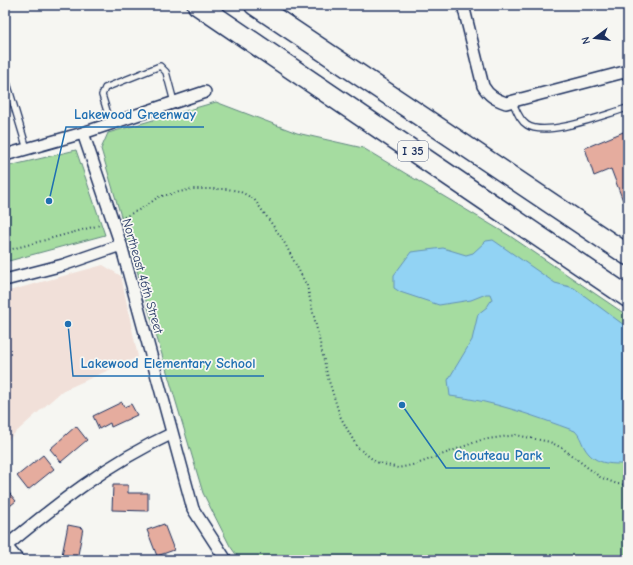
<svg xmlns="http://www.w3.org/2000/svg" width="633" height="565" viewBox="0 0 633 565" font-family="'Comic Neue',sans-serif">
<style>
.built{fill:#f1e0d9}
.green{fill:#a5dca0;stroke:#60867f}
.water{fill:#92d3f4;stroke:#6291b8}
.building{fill:#e5ac9e;stroke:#1b2f5e}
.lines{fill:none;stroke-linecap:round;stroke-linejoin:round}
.lane-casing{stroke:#1b2f5e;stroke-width:8}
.street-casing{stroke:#1b2f5e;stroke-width:14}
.highway-casing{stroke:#1b2f5e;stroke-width:23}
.path{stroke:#1b2f5e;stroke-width:2;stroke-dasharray:1 3;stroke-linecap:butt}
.lane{stroke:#f6f6f2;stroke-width:5.5}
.street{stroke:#f6f6f2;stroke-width:11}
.highway{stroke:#f6f6f2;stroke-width:20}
.labels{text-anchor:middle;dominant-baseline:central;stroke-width:3.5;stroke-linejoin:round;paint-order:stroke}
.shield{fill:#f6f6f2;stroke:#5d6b8a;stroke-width:1}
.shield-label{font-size:12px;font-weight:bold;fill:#1b2f5e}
.street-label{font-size:13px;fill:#1b2f5e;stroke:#f6f6f2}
.leader{fill:none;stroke:#1f6fb2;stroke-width:1.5}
.callout-dot{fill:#1f6fb2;stroke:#f6f6f2;stroke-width:1.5}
.callout-label{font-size:14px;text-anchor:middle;font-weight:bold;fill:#1f6fb2;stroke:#f6f6f2;stroke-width:3.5;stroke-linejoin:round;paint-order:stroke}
</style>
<rect width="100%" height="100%" fill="#f6f6f2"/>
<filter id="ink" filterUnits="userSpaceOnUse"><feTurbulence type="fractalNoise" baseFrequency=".025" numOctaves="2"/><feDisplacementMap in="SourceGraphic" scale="8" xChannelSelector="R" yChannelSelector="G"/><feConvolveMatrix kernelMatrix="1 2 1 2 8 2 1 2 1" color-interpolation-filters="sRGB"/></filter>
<g filter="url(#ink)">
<!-- built -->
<polygon class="built" points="103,265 121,276 138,357 62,391 5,442 5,292"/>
<!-- green -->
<g class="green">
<polygon points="216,102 297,133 363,148 510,236 628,316 628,560 240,560 230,546 203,493 101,149 108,133"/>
<polygon points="76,150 105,235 5,262 5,167"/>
</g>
<!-- water -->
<path class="water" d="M493,240l62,43 19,5 54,40v136c-18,0 -34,1 -44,-17 -3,-6 -4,-11 -9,-16 -41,-15 -81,-30 -125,-35l-2,-16 24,-40 6,-26 9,-7 5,-8 -2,-5h-4l-15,6 -32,5 -39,-13 -6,-4v-13l17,-23 32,-4 23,7 7,-2 13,-12z"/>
<!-- building -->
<g class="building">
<polygon points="628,130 628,204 625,206 611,169 594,176 585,148"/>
<polygon points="122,402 124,407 131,404 137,415 111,427 110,423 99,429 93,416"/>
<polygon points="76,426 87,440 61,462 50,449"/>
<polygon points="43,455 54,469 28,490 17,476"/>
<polygon points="113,485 128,485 128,493 148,493 148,511 112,510"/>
<polygon points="5,488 16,501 5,510"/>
<polygon points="164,524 174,550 157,556 147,530"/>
<polygon points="68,525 83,528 77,560 61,560"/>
</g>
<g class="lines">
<defs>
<g id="lane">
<polyline points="5,76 27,149"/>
<path d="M512,101c4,8 7,19 15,24 20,13 78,-11 101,-17"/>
<polyline points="111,124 102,95 105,88 160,66 166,72 174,102"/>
</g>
<g id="street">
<path d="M463,5l20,81c6,10 12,13 23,17l122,-32"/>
<polyline points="83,133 121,245 193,509 226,560"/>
<polyline points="5,155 83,133 205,92"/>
<polyline points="5,280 63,265 121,245"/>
<polyline points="6,546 18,560"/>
<path d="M5,547c53,-44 103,-84 166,-113"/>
</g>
<g id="highway">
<polyline points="198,5 628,297"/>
<polyline points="255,5 628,255"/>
</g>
</defs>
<!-- lane casing -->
<use href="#lane" class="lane-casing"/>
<!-- street casing -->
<use href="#street" class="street-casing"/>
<!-- highway casing -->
<use href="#highway" class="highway-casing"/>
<!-- path -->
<g class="path">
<polyline points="124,217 145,207 158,197 192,189 227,189 239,191 254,199 282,238 307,286 328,378 340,416 357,447 376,462 398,468 417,464 481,440 516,435 550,442 562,448 600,477 617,484 628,485"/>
<polyline points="5,251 100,225"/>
</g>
<!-- lane -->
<use href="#lane" class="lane"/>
<!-- street -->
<use href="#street" class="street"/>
<!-- highway -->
<use href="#highway" class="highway"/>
</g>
</g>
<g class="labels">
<!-- shield labels -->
<rect class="shield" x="398" y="141" width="30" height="20" rx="3"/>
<g class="shield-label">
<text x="413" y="151">I 35</text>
</g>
<!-- street labels -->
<g class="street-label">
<text transform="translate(143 276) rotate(74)">Northeast 46th Street</text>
</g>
</g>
<!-- callouts -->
<path class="leader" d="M49 201L66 127H204M68 324L73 376H264M402 405L446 468H550"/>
<g class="callout-dot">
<circle cx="49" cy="201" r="4"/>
<circle cx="68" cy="324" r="4"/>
<circle cx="402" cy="405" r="4"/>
</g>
<g class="callout-label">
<text x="135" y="119">Lakewood Greenway</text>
<text x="168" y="368">Lakewood Elementary School</text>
<text x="498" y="460">Chouteau Park</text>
</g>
<!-- margin -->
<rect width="633" height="565" fill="none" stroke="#f6f6f2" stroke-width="20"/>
<rect x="10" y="10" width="613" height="545" fill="none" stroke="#1b2f5e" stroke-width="1.5" filter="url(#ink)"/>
<!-- north arrow -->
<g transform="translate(595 38) rotate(255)" stroke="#f6f6f2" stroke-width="3" paint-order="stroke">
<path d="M0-3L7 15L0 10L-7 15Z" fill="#1b2f5e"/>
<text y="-6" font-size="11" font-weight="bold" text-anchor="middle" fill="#1b2f5e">N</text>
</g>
</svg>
